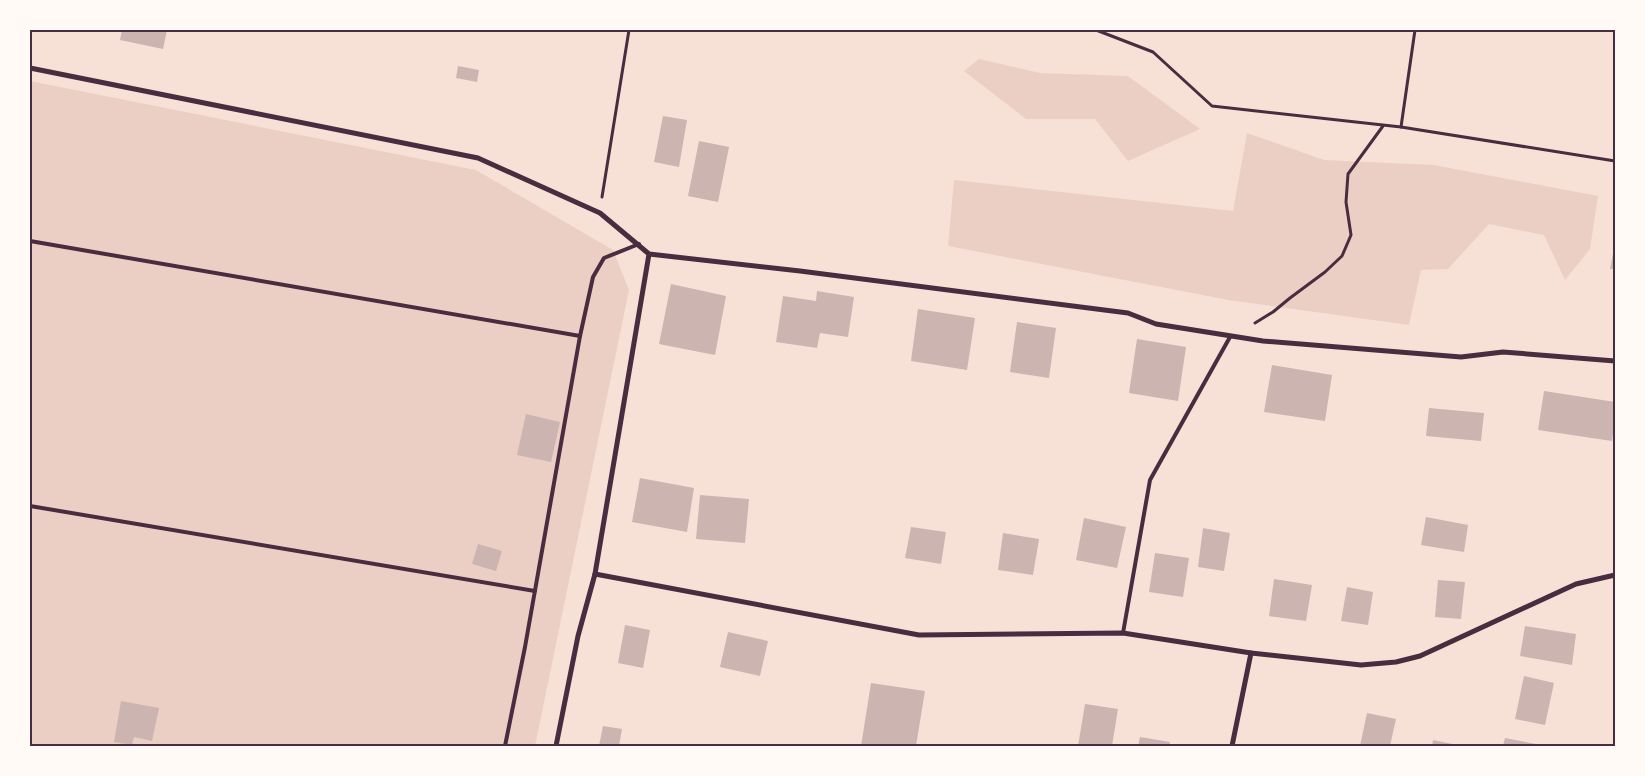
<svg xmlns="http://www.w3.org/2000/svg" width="1645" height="776" viewBox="0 0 1645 776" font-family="Ubuntu,sans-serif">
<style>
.green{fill:#ebcfc5}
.building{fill:#ccb4b1}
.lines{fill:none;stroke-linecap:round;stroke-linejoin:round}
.path{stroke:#4a2c40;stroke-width:3}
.service{stroke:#4a2c40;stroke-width:4}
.minor{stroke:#4a2c40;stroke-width:5}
.neatline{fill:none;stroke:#4a2c40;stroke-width:2}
</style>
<rect width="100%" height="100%" fill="#f7e1d7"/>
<!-- green -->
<g class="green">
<polygon points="979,59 1040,73 1128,76 1200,129 1128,161 1095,119 1026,119 964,71"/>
<polygon points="30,81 476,170 613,250 629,290 535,746 30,746"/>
<polygon points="1247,133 1324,160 1434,165 1598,196 1590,249 1565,280 1544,235 1489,224 1448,269 1421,270 1409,325 1228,300 948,246 954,180 1233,211"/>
</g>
<!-- building -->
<g class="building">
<polygon points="122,30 167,30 163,49 120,40"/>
<polygon points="458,66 479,70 477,82 456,78"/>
<polygon points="663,116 687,120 679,167 654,162"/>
<polygon points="699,141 729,147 718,202 688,196"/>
<polygon points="1614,248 1615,248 1615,269 1610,269"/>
<polygon points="671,284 726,296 715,355 659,344"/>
<polygon points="817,291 854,297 848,337 820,333 817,348 776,342 783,296 816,301"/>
<polygon points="918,309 975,318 967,370 911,361"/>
<polygon points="1017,322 1056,328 1049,378 1010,372"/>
<polygon points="1137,339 1186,347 1178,401 1129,393"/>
<polygon points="1272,365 1332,375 1325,421 1264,412"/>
<polygon points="1544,391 1615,402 1615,420 1612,441 1538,430"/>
<polygon points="1429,408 1484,413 1481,441 1426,436"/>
<polygon points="526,414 560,422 551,462 517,455"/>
<polygon points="640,478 694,488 687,532 632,522"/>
<polygon points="700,495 749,499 745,543 696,539"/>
<polygon points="1426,517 1468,525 1464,552 1421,545"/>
<polygon points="1084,518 1126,527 1117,568 1076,560"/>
<polygon points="911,527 946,532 941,564 905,558"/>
<polygon points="1203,528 1230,533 1224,571 1198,567"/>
<polygon points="1003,533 1039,539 1033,575 998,570"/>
<polygon points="478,544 502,551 496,571 472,564"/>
<polygon points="1155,553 1189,558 1183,597 1149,592"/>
<polygon points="1274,579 1312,585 1306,621 1269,616"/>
<polygon points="1438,580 1465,582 1461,619 1435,617"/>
<polygon points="1347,587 1373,592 1368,625 1341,621"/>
<polygon points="625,625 650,630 643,668 618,663"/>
<polygon points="1525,626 1576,634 1572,665 1520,656"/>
<polygon points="728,632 768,641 760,676 720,667"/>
<polygon points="1524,676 1554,683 1545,725 1515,719"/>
<polygon points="871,683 925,691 916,746 861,746"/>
<polygon points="121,701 159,708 152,741 134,737 132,745 114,742"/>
<polygon points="1085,704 1118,709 1112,746 1078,746"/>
<polygon points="1367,713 1396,719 1390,746 1360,746"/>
<polygon points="603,726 622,729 619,746 599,746"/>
<polygon points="1140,737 1170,742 1169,746 1138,746"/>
<polygon points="1505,738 1541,745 1541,746 1503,746"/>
<polygon points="1433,740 1457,745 1457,746 1432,746"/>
</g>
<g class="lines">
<!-- path -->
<g class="path">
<polyline points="1096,30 1153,52 1212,106 1401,127 1615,161"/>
<polyline points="1401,127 1415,30"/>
<polyline points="602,197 629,30"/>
<polyline points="1255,323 1273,312 1290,298 1325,272 1342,256 1351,235 1346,202 1348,174 1383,126"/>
</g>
<!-- service -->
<g class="service">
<polyline points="30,241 580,336"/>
<polyline points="30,506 535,591"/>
<polyline points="1123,633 1150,480 1230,337"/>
<polyline points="505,746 525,647 580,336 593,277 604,258 639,244"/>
</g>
<!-- minor -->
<g class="minor">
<polyline points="30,68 478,158 600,213 649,254 800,271 1128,313 1156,324 1263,341 1461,357 1503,352 1615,361"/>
<polyline points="595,574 919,635 1123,633 1251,653 1361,665 1396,662 1420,656 1576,584 1615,575"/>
<polyline points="556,746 578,636 595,574 649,254"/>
<polyline points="1232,746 1251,653"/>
</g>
</g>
<!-- border -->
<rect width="1645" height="776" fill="none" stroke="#fffaf5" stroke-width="62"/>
<rect x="31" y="31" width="1583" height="714" class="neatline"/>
</svg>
